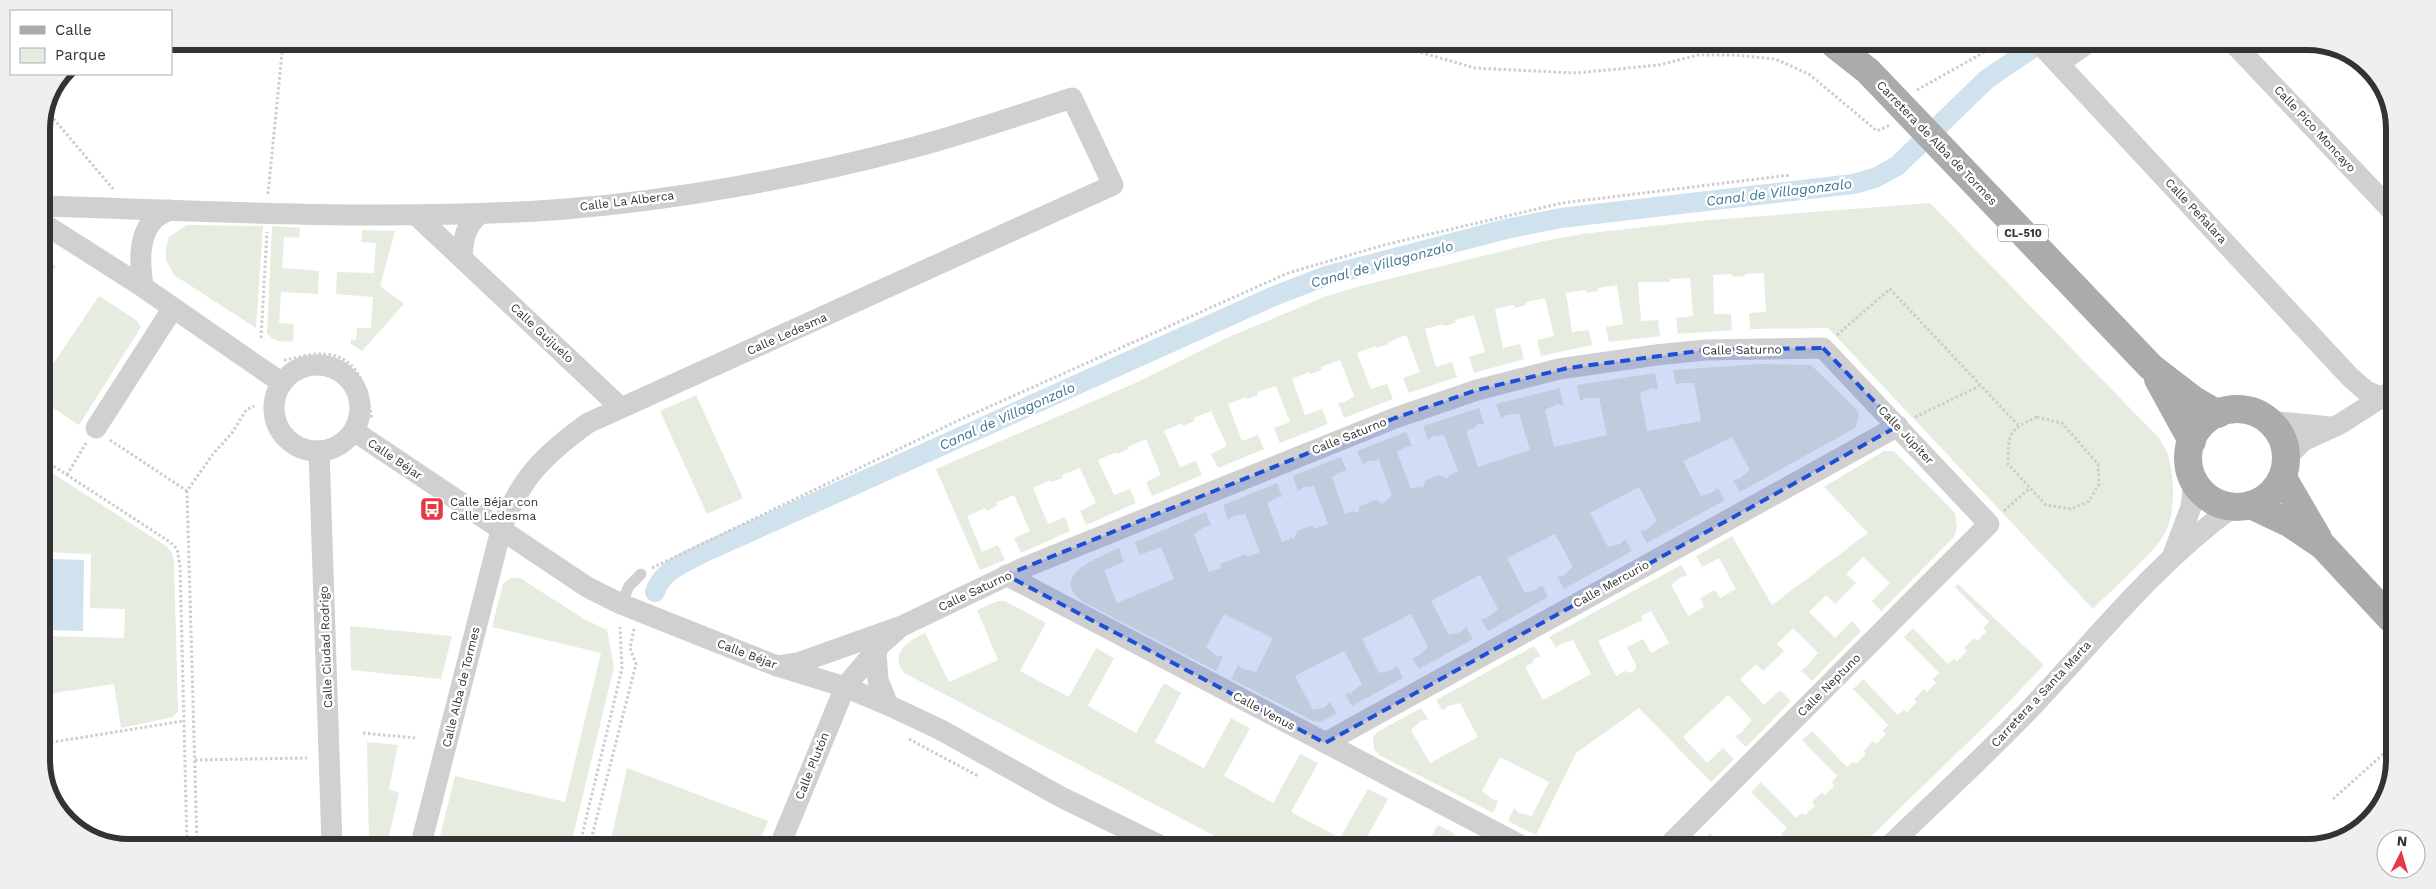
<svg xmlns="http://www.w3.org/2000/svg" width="2436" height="889" viewBox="0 0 2436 889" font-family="'Work Sans',sans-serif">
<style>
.green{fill:#e6ecdf;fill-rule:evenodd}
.water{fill:#cfe2ee}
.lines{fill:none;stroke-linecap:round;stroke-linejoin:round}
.canal{stroke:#cfe2ee;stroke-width:20}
.path{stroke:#cdcdcd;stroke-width:3;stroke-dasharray:2.5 2.5;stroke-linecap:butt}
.service{stroke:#d0d0d0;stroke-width:11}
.minor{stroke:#d0d0d0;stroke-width:21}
.primary{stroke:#ababab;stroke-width:28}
.marked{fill:#1d4ed8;fill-opacity:0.2;stroke:#1d4ed8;stroke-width:4;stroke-dasharray:10 6;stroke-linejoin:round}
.labels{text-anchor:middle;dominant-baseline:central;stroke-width:5;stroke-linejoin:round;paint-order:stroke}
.shield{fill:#fff;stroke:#707070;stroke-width:1}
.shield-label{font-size:11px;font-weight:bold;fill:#333}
.street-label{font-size:12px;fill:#333;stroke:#fff}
.poi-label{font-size:12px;fill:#333;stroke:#fff;text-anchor:start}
.water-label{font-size:14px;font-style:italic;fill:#3f7597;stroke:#fff}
.rim{fill:none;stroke:#333;stroke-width:6}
</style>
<rect width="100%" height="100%" fill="#fff"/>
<!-- green -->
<g class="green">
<path d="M1930,203l229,235c3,6 7,11 9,17 6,21 8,56 -2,76 -8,19 -56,60 -73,78l-265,-281 -78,1 -1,-16 17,-1 -2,-39 -19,1v2l-12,1 -1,-3 -19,1 1,39h17l1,16 -54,4 -2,-16 17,-2 -3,-38 -20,1v3h-32l3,39 17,-1 2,16 -51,6 -3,-15 17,-3 -6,-39 -19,3v3l-12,2 -1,-3 -19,3 6,39 17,-2 3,15 -51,11 -4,-16 17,-4 -9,-38 -19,4v3l-11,3 -1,-3 -19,4 8,39 17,-4 4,15 -50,14 -5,-16 16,-5 -11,-37 -19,5 1,3 -12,3 -1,-2 -18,5 11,38 16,-5 5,15 -48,16 -6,-15 17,-6 -14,-37 -18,7v2l-11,4 -1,-2 -19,7 14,36 16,-5 6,15 -49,19 -6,-15 7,-1 9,-6 -14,-36 -19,7 1,3 -11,4 -2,-2 -17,7 13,36 17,-6 6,15 -48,19 -6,-15 16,-6 -14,-36 -18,6v3l-11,4 -1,-2 -18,7 14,37 16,-6 6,14 -46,19 -7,-14 16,-8 -16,-35 -17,7v3l-11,5 -1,-3 -18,8 16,36 16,-6 6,14 -50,21 -6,-14 15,-7 -15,-36 -18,8 1,2 -11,5 -2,-2 -18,8 16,35 16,-6 6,14 -50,22 -6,-14 16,-8 -16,-35 -18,7 1,3 -11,4 -2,-2 -17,8 15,36 17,-7 5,14 -49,22 -7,-15 16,-7 -16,-36 -18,8 1,3 -11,5 -1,-3 -18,8 15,36 16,-7 7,15 -25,10 -44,-101 197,-85 96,-47 95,-40 36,-11 184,-45 38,-7 116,-13z"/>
<polygon points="187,225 263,226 256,328 174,275 166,260 166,248 169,237"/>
<path d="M272,226l28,2 -1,10 -15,-1 -2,31 37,3 -1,23 -37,-2 -2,31 15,1 -1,17c-11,2 -18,0 -26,-7z"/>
<polygon points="362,230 395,231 380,286 404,304 362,351 351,344 351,339 356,340 357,328 371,328 373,297 336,294 337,272 374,273 376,243 361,242"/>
<polygon points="41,256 56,266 41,288"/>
<polygon points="99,296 136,320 141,327 79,425 41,400 41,382"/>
<path d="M1759,364l52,1 45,44 3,6 -4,13 -115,64 -7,-12 6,-1 11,-9 -18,-33 -49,24 18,35 12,-4 5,-4 7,12 -78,43 -7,-12 6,-1 11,-9 -18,-34 -49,26 18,34 12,-3 5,-5 7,12 -68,38 -7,-12 6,-1 10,-9 -18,-33 -48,24 18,35 12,-4 5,-4 6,12 -60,34 -7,-12 6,-1 11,-9 -18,-34 -49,26 18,34 12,-3 5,-5 7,12 -54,30 -7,-11 6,-2 10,-9 -17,-33 -49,25 17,34 13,-3 5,-4 6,12 -51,28 -7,-12 6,-1 11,-9 -18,-33 -49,25 18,34 12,-3 5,-5 7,12 -17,8 -7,-1 -82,-42 7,-14 5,4 13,3 17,-34 -49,-24 -18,33 10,8 7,2 -7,14 -133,-69c-36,-27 17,-45 36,-54l5,14 -20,8 13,33 57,-24 -13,-32 -21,8 -5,-13 71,-30 5,14h-5l-12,8 15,38 12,-4 -1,-4 26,-10 2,3 12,-5 -15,-38 -12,2 -5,4 -5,-15 54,-22 5,14h-4l-11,6 15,39 8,-3 -1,-2 5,2 3,-8 13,-5 8,3 2,-4 1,2 7,-3 -14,-38 -10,1 -6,4 -5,-15 48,-19 6,14h-4l-11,6 13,37 8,-3 5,2 2,-7 16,-6 6,4 10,-8 -13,-36 -11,1 -5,4 -6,-14 49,-19 6,14 -6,1 -9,5 14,37 8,-3 4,2 2,-7 14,-6 8,4 3,-4 8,-4 -14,-36 -11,1 -5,4 -5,-14 56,-18 5,16h-6l-4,4 -8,3 12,36 52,-17 -11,-36 -13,1 -5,3 -5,-14 64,-16 3,17 -6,-1 -12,6 9,37 53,-12 -8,-37h-13l-6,3 -3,-16 78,-12 3,16 -6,-1 -12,5 7,38 54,-10 -7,-38h-13l-5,2 -3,-15z"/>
<polygon points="696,395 743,498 707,514 660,411"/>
<path d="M1884,451h8l4,2 59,60 2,15 -4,10 -72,73 -9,-10 18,-18 -27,-26 -17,17 10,9 -21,21 -9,-9 -17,17 26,26 17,-17 9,10 -49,50 -11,-11 5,-3 12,-14 -25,-25 -16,16 7,7 -21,20 -7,-7 -16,15 24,26 16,-15 11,11 -45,46 -11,-11 6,-3 11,-13 -24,-25 -45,42 24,26 16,-15 11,11 -23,23 -72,-74 -63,45 -40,82 -28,-14 6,-13 5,5 13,3 17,-34 -49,-25 -18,34 10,8 6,2 -5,12 -114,-58 -5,-6 -1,-11 4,-6 44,-24 7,11 -7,2 -10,9 19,33 48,-26 -18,-34 -12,3 -5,5 -7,-11 98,-54 7,11 -6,1 -3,5 -7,4 18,33 48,-26 -18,-34 -12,4 -5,4 -7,-11 132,-72 6,10 -6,2 -10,8 17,31 16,-9 -4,-9 15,-8 5,8 16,-9 -17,-31 -17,9 -6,-11 36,-20 40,69 96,-72 -44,-46zM1651,611l18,32 -18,10 -8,-14 -16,8 9,18 -1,5 -5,3 -5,-2 -9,5 -18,-35 45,-21 -2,-4z"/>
<path d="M41,466l125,80 6,7 2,8 4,150 -5,6 -52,11 -7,-44 -73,11zM45,552l46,2 -1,54 35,1 -1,29 -82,-2z"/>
<polygon points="511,578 520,578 584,619 607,630 614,667 571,844 438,844 455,776 565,802 601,653 492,627 503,584"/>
<polygon points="1958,584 2044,665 1993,718 1860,847 1774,847 1784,837 1781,834 1787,828 1751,792 1761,782 1796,818 1802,813 1805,815 1815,806 1812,802 1822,792 1825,795 1834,786 1832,782 1837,776 1802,740 1812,731 1847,767 1853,762 1856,764 1866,754 1863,751 1873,741 1876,744 1886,734 1883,731 1888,725 1853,689 1863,679 1898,715 1904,710 1907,712 1917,702 1914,699 1924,689 1927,692 1936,683 1933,679 1939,673 1904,637 1913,628 1948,664 1954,659 1957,661 1967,651 1964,648 1974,638 1977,641 1987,631 1983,628 1989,622 1955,587"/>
<path d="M998,601h7l41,22 -26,48 49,26 27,-49 18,10 -26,48 48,27 28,-50 17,10 -26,49 49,26 27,-50 19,10 -26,48 49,27 27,-49 18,9 -27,49 49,26 28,-49 20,10 -26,47h-128l-330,-173c-15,-20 4,-32 21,-40l24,49 49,-22 -21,-50z"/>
<polygon points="350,626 452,636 441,679 351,670"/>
<polygon points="367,742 398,745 389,789 399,793 387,844 369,844"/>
<polygon points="627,768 768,821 758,845 610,844"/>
<polygon points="1438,825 1455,834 1449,846 1425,846"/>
<polygon points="1710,833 1722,847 1703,846 1700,843"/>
</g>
<!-- water -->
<polygon class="water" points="50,559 84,560 83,631 49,630"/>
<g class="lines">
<!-- canal -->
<path class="canal" d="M655,592c7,-22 31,-30 50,-40l569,-256 52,-20 180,-47 55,-11 292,-34 22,-6 22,-12 90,-87 50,-34"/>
<!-- path -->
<g class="path">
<polyline points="1392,44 1475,68 1576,73 1659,65 1698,55 1733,55 1775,59 1809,74 1877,131 1890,125"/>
<polyline points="1917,90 1997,45"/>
<polyline points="47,111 113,189"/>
<polyline points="268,194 283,43"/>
<polyline points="1837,335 1890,289 2018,425"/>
<polyline points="261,338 267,232"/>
<path d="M284,360c11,-1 23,-6 34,-6 41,-2 49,35 54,66"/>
<polyline points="1915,417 1980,386"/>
<path d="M2037,417l25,6 36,41 1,20 -10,17 -18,8 -25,-4 -38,-41c0,-30 0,-34 29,-47z"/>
<polyline points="110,440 187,491"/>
<polyline points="41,458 170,542 177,549 180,566 187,843"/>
<polyline points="67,475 86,443"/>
<polyline points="2004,511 2030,488"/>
<polyline points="652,568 955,422 1288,273 1384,245 1562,203 1790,175"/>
<polyline points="363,733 415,738"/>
<polyline points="909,739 978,776"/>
<polyline points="41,744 183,721"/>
<polyline points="195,760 307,758"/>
<polyline points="2333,799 2390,748"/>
<polyline points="1092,837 1109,845"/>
<polyline points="1178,841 1187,845"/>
<polyline points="197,843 187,491 213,454 232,433 246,410 254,406"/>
<polyline points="580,844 622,669 620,627"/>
<polyline points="590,844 636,664 630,648 634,629"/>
</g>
<!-- service -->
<polyline class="service" points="621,604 629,586 641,574"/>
<!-- minor -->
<g class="minor">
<polyline points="2041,45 2350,377 2366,391 2381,397"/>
<polyline points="2236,46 2394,213"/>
<polyline points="2059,63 2085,45"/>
<path d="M41,206c175,5 350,16 525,3 112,-9 236,-32 345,-61 54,-14 108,-33 161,-50l41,87 -525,238c-44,32 -68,55 -87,107l-80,314"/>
<polyline points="416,215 621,408"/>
<polyline points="41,222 143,287 282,383"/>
<path d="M462,258c1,-20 3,-30 17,-44"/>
<path d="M143,287c-3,-22 -6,-51 12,-69 4,-3 10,-6 15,-8"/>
<circle cx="317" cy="408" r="43"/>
<polyline points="2269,421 2330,427"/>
<polyline points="96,428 173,308"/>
<polyline points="354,431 587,587 621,604 777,666 845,687 888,705 941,730 1061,797 1159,845"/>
<polyline points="319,451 332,844"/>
<polyline points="2286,458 2303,441 2340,424 2390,392"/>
<polyline points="2174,552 2191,507 2194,481"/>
<polyline points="1006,575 1522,846"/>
<polyline points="876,651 878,680 888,705"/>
<polyline points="777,666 798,663 902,626 1023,568 1395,418 1477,390 1559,369 1656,355 1706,350 1823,348 1989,524 1668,846"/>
<polyline points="1325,743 1898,426"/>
<polyline points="780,845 845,687 882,643 897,630"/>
<path d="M1888,847c46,-45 94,-88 139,-135 67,-70 126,-147 206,-205"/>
</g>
<!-- primary -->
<g class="primary">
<polyline points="1835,45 1868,71 2151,367 2194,400 2218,414"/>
<polyline points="2158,379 2192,441"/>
<circle cx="2237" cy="458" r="49"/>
<polyline points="2283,478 2318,538"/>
<polyline points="2251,505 2289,523 2323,546 2391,619"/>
</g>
</g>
<!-- marked area -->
<path class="marked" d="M1823,348l75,78 -573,317 -319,-168 389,-157 82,-28 91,-22 138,-18z"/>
<!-- icons -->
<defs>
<symbol id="bus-square" viewBox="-11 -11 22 22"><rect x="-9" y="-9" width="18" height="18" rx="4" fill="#e63946" stroke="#fff"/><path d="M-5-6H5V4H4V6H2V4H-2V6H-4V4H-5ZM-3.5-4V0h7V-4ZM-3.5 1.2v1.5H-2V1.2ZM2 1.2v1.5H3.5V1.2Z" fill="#fff"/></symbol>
</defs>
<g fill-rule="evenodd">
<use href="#bus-square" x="418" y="495" width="28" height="28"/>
</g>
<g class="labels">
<!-- shield labels -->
<rect class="shield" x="1998" y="224.5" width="50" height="17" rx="4"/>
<g class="shield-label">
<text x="2023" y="233">CL-510</text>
</g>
<!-- street labels -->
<g class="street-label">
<text transform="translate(2315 129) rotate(47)">Calle Pico Moncayo</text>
<text transform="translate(1937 143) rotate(46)">Carretera de Alba de Tormes</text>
<text transform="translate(627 201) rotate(-7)">Calle La Alberca</text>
<text transform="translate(2196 211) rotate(47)">Calle Peñalara</text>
<text transform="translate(542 333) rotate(43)">Calle Guijuelo</text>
<text transform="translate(787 334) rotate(-24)">Calle Ledesma</text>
<text transform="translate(1742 350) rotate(-1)">Calle Saturno</text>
<text transform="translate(1906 435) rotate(47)">Calle Júpiter</text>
<text transform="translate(1349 436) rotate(-22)">Calle Saturno</text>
<text transform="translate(395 459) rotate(34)">Calle Béjar</text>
<text transform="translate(1611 584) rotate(-29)">Calle Mercurio</text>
<text transform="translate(975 591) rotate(-25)">Calle Saturno</text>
<text transform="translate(326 647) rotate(-92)">Calle Ciudad Rodrigo</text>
<text transform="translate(747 654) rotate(21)">Calle Béjar</text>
<text transform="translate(1829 685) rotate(-45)">Calle Neptuno</text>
<text transform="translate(461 687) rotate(-76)">Calle Alba de Tormes</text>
<text transform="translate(2041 694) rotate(-47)">Carretera a Santa Marta</text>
<text transform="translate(1264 711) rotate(28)">Calle Venus</text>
<text transform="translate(812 766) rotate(-68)">Calle Plutón</text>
</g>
<!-- poi labels -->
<g class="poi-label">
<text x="450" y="502">Calle Béjar con<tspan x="450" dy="14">Calle Ledesma</tspan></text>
</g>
<!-- water labels -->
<g class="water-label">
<text transform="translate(1779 192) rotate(-7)">Canal de Villagonzalo</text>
<text transform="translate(1382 264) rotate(-15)">Canal de Villagonzalo</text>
<text transform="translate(1007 416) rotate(-24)">Canal de Villagonzalo</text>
</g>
</g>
<!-- crop -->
<path d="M0 0H2436V889H0ZM129 50H2307A79 79 0 0 1 2386 129V760A79 79 0 0 1 2307 839H129A79 79 0 0 1 50 760V129A79 79 0 0 1 129 50Z" fill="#efefef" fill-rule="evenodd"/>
<path class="rim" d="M129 50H2307A79 79 0 0 1 2386 129V760A79 79 0 0 1 2307 839H129A79 79 0 0 1 50 760V129A79 79 0 0 1 129 50Z"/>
<!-- legend -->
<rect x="10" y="10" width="162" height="65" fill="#ffffff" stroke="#adadad"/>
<rect x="20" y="26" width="25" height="8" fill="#ababab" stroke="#adadad"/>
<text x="55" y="35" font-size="15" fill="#333333">Calle</text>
<rect x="20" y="48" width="25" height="15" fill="#e6ecdf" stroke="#adadad"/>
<text x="55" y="60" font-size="15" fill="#333333">Parque</text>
<!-- north arrow -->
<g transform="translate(2401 854) rotate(5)"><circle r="24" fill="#ffffff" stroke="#adadad"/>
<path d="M0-4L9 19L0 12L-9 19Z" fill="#e63946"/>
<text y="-8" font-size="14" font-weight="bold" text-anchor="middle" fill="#333333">N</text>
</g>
</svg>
